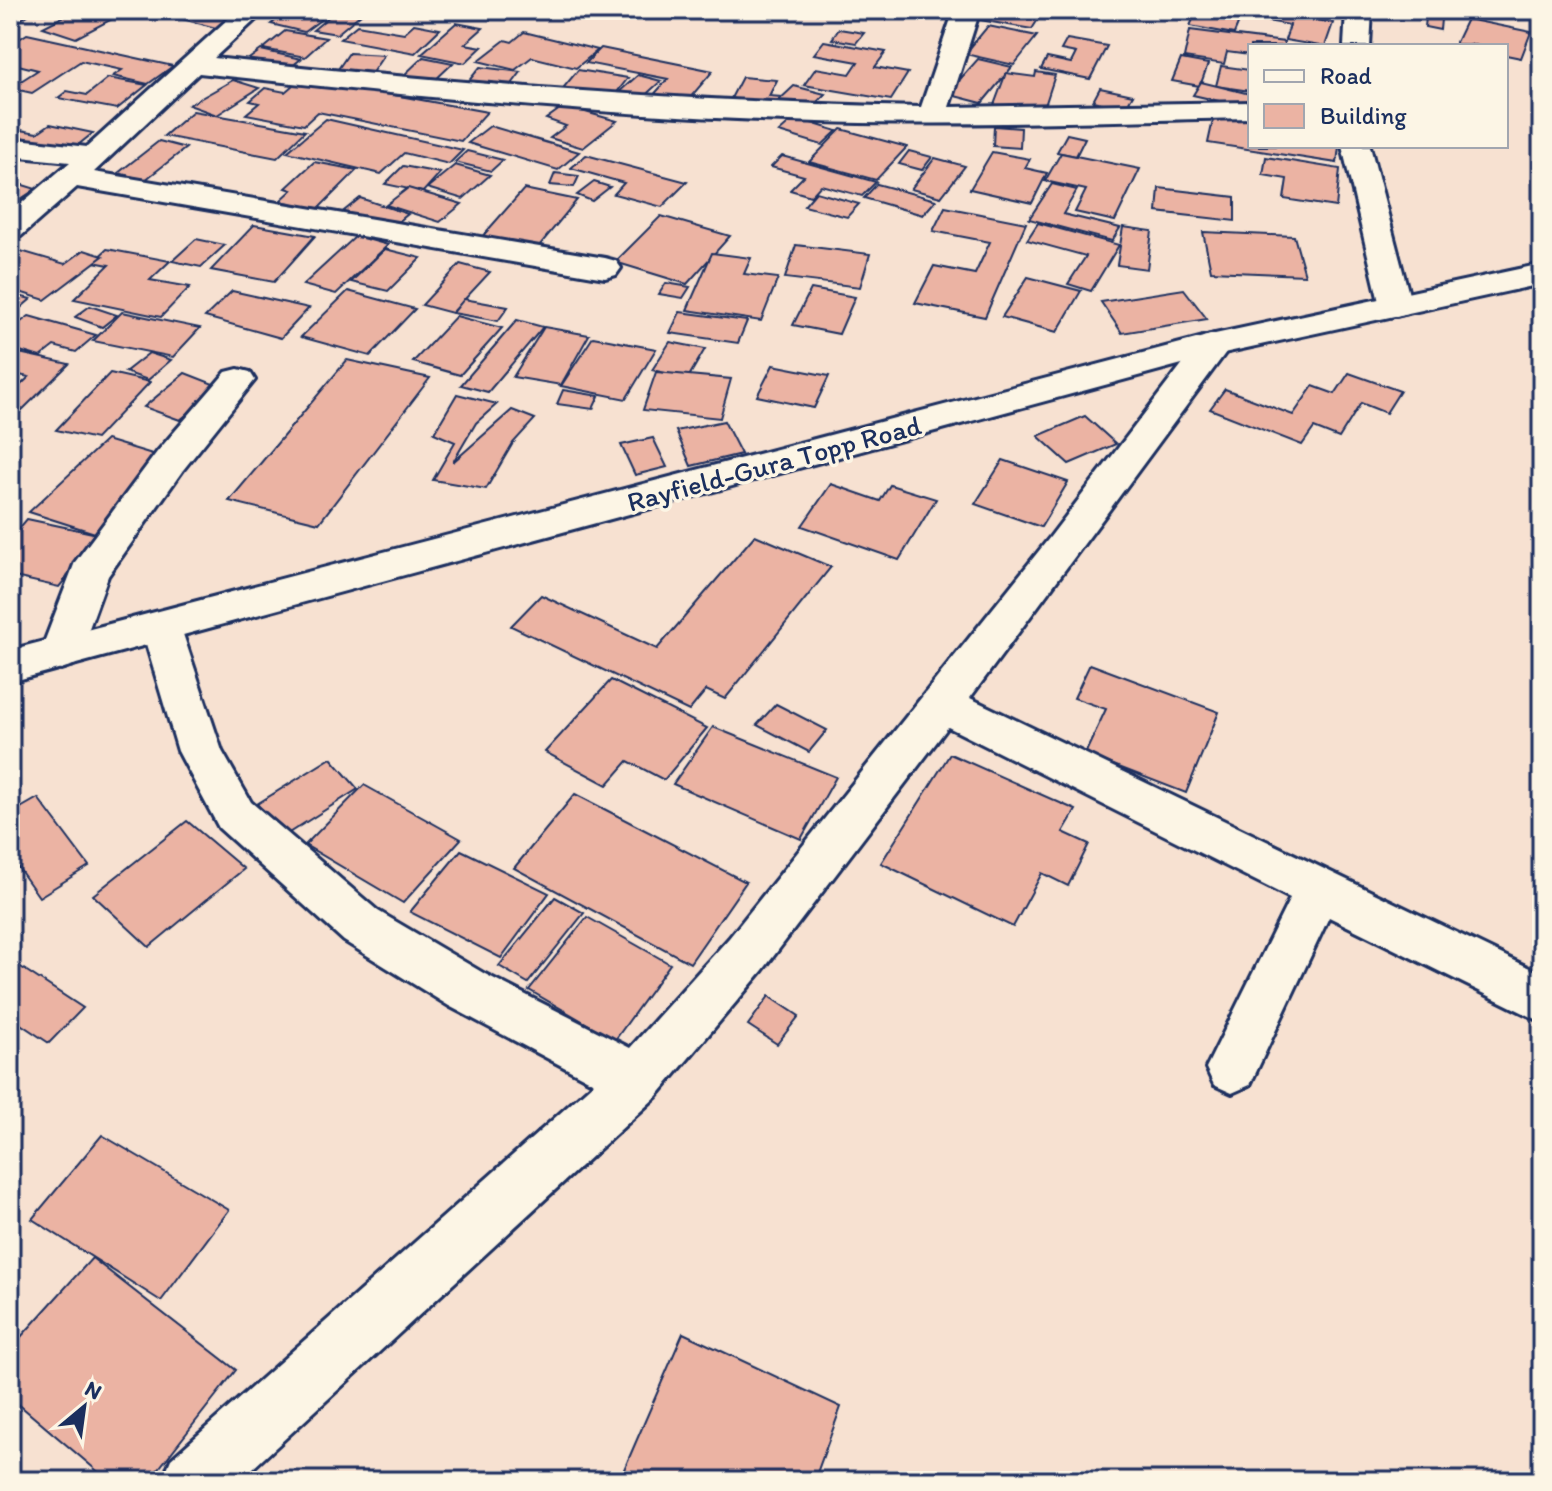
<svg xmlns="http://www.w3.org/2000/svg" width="1552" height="1491" viewBox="0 0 1552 1491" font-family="Itim,sans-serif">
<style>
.building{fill:#ebb3a3;stroke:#1b2f5e;stroke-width:2}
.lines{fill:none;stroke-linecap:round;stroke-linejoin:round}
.minor-casing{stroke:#1b2f5e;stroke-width:6}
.tertiary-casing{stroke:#1b2f5e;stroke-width:6}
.minor{fill:#fcf5e5;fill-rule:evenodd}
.tertiary{fill:#fcf5e5;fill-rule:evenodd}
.labels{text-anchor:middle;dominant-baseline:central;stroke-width:7;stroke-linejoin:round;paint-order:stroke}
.street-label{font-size:28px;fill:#1b2f5e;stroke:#fcf5e5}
</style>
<rect width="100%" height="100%" fill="#f7e1d1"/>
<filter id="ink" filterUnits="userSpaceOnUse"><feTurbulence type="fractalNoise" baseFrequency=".0125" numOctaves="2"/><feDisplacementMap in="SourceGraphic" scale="16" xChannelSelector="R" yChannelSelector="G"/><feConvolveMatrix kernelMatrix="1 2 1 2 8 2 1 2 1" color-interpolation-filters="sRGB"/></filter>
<g filter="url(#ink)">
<!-- building -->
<g class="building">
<polygon points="10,10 35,10 10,27"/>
<polygon points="76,10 90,10 114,18 76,38 43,27"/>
<polygon points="191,10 244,10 216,28 178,18"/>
<polygon points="290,10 334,10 304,32 271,24"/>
<polygon points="337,10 361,14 337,34 313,30"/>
<polygon points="860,10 935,10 931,20"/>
<polygon points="986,10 1044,10 1032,29 980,20"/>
<polygon points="1197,10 1244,10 1234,34 1190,26"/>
<polygon points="1258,10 1261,10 1333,23 1325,46 1320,46 1285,40 1290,25 1255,19"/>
<polygon points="1426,17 1441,19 1440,30 1425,27"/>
<polygon points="1467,19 1531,32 1521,58 1506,55 1506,46 1455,44"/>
<polygon points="456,23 483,28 465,44 482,47 465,63 421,54"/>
<polygon points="414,24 440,29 415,53 340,39 357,25 404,33"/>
<polygon points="988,26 1037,36 1014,65 965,54"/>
<polygon points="839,29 864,33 856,43 832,39"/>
<polygon points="1190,30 1284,42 1284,46 1250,46 1250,55 1227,52 1224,64 1184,58"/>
<polygon points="285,31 326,38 305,57 263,49"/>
<polygon points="524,32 598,50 576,68 532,57 515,70 478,61 505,40 512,42"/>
<polygon points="27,34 173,66 148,84 113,76 122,70 81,61 32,93 10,88 38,70 10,63 10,45"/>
<polygon points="1067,39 1107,46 1090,79 1041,69 1047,58 1071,63 1076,53 1061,50"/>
<polygon points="824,41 886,52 875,67 908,73 891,100 804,85 816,68 850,74 858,62 814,54"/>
<polygon points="601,48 713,71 683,106 650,99 668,79 586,63"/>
<polygon points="261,50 301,59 283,73 242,64"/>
<polygon points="349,53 384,55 369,77 334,75"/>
<polygon points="423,57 453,63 431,84 401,78"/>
<polygon points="978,59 1012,67 982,103 947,94"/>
<polygon points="1181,59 1208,64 1200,86 1172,81"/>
<polygon points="1221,66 1250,70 1250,91 1216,86"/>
<polygon points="480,67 521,72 509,88 467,83"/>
<polygon points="578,70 628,78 610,101 559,93"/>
<polygon points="1036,72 1055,75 1043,112 994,105 1006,73 1035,77"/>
<polygon points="638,75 661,81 641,99 618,93"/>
<polygon points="742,77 777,80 769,96 781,97 774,112 727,106"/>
<polygon points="108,78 147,85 117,109 58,98 67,91 87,95"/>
<polygon points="301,78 487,112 461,141 318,112 304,125 246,114 259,103 250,101 265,88 285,92"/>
<polygon points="233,80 259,88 217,115 189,105"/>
<polygon points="1201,82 1250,94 1250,108 1193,95"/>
<polygon points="794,86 825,94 809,110 778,101"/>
<polygon points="1100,88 1133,95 1125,108 1093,101"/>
<polygon points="564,106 617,121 583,148 550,138 566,126 546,119"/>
<polygon points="193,111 305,131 277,158 164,136"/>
<polygon points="1215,111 1250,116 1250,146 1339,146 1337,163 1208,143"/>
<polygon points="795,118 837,131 822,145 779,132"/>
<polygon points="326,119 463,150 449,164 404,153 381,174 287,152"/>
<polygon points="50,124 93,133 68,153 10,141 10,128 37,133"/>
<polygon points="490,126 579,152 558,170 468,143"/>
<polygon points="994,126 1021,128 1020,148 993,146"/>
<polygon points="841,129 907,147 876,180 809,162"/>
<polygon points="1067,134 1085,138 1076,156 1057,152"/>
<polygon points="159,141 186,148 145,180 118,173"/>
<polygon points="467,151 503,160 491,171 455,162"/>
<polygon points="909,151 932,157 922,170 899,164"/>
<polygon points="992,152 1030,159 1025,168 1047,173 1032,203 970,189"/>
<polygon points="1061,153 1140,169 1115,221 1075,212 1086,190 1045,181"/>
<polygon points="586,155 687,182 662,207 614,194 624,183 571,168"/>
<polygon points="782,156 876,182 862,196 821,185 811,196 790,190 804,176 771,167"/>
<polygon points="1266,157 1340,169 1336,207 1284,199 1287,179 1263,175"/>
<polygon points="935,158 965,166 941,197 911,189"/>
<polygon points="314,162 357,170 318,209 280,201 292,190 286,188"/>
<polygon points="455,165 490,175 463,199 427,188"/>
<polygon points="403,166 440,173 423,192 385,184"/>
<polygon points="555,173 579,176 574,187 550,185"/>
<polygon points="10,181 36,189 10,206"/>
<polygon points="594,182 610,187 592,201 577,195"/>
<polygon points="877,184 936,200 923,215 864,198"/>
<polygon points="1052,184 1077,190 1063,214 1120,228 1112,241 1029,219"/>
<polygon points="408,188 462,204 440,222 386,205"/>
<polygon points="1159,188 1235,197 1235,221 1157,212"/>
<polygon points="524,189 577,200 535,251 480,239"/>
<polygon points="816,192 859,204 847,217 804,206"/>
<polygon points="360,198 408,214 387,231 339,215"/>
<polygon points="945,207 1026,223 985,317 915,303 934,266 975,274 990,242 933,231"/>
<polygon points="661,216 730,236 687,284 615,262"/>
<polygon points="1038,223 1119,245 1091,291 1068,284 1086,256 1027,240"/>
<polygon points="254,225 315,236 274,282 211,270"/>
<polygon points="1123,227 1152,231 1147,269 1117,265"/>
<polygon points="1203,232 1294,236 1305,275 1211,271"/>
<polygon points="356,236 388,245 336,294 303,285"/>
<polygon points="196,239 225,245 201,267 172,261"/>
<polygon points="796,245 870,254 860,287 785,278"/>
<polygon points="107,249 170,261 150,280 190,287 161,317 74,299 109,265 93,262"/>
<polygon points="385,249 421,258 388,291 351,282"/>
<polygon points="84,250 103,256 45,300 10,289 10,259 21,251 65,264"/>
<polygon points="712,253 751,258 744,274 778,278 761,321 687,310"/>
<polygon points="460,264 490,272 452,313 422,305"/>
<polygon points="1028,277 1081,291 1057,332 1002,317"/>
<polygon points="666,283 690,287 683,298 659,294"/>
<polygon points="811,289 855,297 839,334 793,325"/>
<polygon points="1184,289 1207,319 1122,333 1101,302"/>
<polygon points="232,291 309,308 281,338 205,317"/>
<polygon points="348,291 415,309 370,356 301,337"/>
<polygon points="10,294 31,299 10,317"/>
<polygon points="464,299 508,307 498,321 453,313"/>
<polygon points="90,306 117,315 102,327 75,317"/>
<polygon points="122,312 200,328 173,357 93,341"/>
<polygon points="680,312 747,321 738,343 670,333"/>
<polygon points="29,316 96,335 76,352 54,346 40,357 10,348 10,330"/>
<polygon points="456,316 502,328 460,375 413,362"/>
<polygon points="517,320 543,327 488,392 461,385"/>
<polygon points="544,327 589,335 561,385 513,377"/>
<polygon points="593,337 656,349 626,399 561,386"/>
<polygon points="670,342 705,349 688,378 652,370"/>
<polygon points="10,351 69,364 12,420 10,395 29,377 10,373"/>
<polygon points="149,353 171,360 148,380 125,372"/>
<polygon points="347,360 430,378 319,523 229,501"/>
<polygon points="773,365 829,376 814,408 757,396"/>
<polygon points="656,372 731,379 720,418 643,410"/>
<polygon points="110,373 150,382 96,439 56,430"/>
<polygon points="185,373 221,387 180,420 144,407"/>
<polygon points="1349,373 1400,391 1386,413 1361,403 1339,438 1314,428 1302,445 1210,409 1225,389 1293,415 1313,386 1335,394"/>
<polygon points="563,390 599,396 593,409 557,404"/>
<polygon points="457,394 497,404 476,423 453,462 512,410 535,419 513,443 486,489 433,480 455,442 434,433"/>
<polygon points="1085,416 1116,444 1069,464 1038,436"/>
<polygon points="724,421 741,454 691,466 676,431"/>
<polygon points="653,438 667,467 635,475 621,445"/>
<polygon points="106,440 169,459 95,533 29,512"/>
<polygon points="1003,460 1068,482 1041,527 975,504"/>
<polygon points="831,484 880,501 890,485 936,499 899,560 802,526"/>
<polygon points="27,519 102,535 59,587 10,576 10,539"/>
<polygon points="755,535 831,567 725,699 706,690 689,711 511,626 541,595 657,649"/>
<polygon points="1090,664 1219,712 1186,793 1085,754 1106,709 1074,698"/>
<polygon points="611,680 707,728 664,780 628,761 607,785 545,752"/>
<polygon points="776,704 827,730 809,752 757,725"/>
<polygon points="713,727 836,777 801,839 673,784"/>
<polygon points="950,754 1076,810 1063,832 1089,844 1068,886 1042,873 1013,927 881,863"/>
<polygon points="331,758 358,789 284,836 257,804"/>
<polygon points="364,785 461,839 403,903 305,845"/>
<polygon points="575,794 746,882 690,963 514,868"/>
<polygon points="38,798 89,866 39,897 10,856 10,814"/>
<polygon points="187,821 244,869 149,947 93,895"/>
<polygon points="461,850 549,893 501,958 410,912"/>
<polygon points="555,897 584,913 528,983 499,966"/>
<polygon points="587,917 670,964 615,1040 529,990"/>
<polygon points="10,960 83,1008 49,1043 10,1017"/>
<polygon points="769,996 799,1016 777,1044 748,1025"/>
<polygon points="102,1135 229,1210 161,1301 32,1219"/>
<polygon points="92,1258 236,1370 149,1481 109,1481 10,1397 10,1349"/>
<polygon points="683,1333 841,1407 814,1481 619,1481"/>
</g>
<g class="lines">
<defs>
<g id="minor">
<path d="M238,10h28l-52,48c235,25 471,44 707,49l33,-97h26l-31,97 301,-5v16c-153,3 -307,9 -460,3 -198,-6 -395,-27 -591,-48l-105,99 511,86 11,3 5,7 -5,7 -11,3 -528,-91 -56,49 -11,2v-25l60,-51 -60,-6v-18l77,9z"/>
<polygon points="1346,10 1372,10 1370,46 1344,46"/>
<polygon points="1342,146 1370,146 1412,306 1408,313 1396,316 1384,313 1380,306"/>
<polygon points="1215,334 1227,337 1232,344 970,698 1542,974 1542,1022 1329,917 1250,1085 1232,1093 1214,1085 1206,1068 1290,898 948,727 763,970 656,1097 239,1481 162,1481 171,1459 594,1083 449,1006 344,941 219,828 178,751 141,627 147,616 162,612 177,616 222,751 251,802 378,911 485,974 630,1048 729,938 1050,537 1203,337"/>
<polygon points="238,369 250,372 255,380 183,470 108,576 76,664 61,669 46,664 40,653 75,562 157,452 226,372"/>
</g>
<polygon id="tertiary" points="1542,264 1542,284 1219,354 10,682 10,650 1215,334"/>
</defs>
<!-- minor casing -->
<use href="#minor" class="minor-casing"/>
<!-- tertiary casing -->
<use href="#tertiary" class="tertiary-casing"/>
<!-- minor -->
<use href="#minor" class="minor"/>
<!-- tertiary -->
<use href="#tertiary" class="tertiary"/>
</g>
</g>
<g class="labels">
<!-- street labels -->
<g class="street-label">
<text transform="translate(774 463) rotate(-15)">Rayfield-Gura Topp Road</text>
</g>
</g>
<!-- margin -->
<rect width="1552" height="1491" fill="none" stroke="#fcf5e5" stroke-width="40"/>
<rect x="20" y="20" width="1512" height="1451" fill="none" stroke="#1b2f5e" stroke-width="3" filter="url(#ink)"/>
<!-- legend -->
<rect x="1248" y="44" width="260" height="104" fill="#fcf5e5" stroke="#a2a6af" stroke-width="2"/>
<rect x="1264" y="70" width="40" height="12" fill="#fcf5e5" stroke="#a2a6af" stroke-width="2"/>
<text x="1320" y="84" font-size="24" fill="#1b2f5e">Road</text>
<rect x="1264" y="104" width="40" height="24" fill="#ebb3a3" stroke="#a2a6af" stroke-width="2"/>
<text x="1320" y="124" font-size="24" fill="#1b2f5e">Building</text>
<!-- north arrow -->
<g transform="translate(84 1407) rotate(29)" stroke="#fcf5e5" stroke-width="6" paint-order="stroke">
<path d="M0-6L14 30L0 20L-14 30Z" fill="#1b2f5e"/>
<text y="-12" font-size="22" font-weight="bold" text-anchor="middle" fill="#1b2f5e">N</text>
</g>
</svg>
